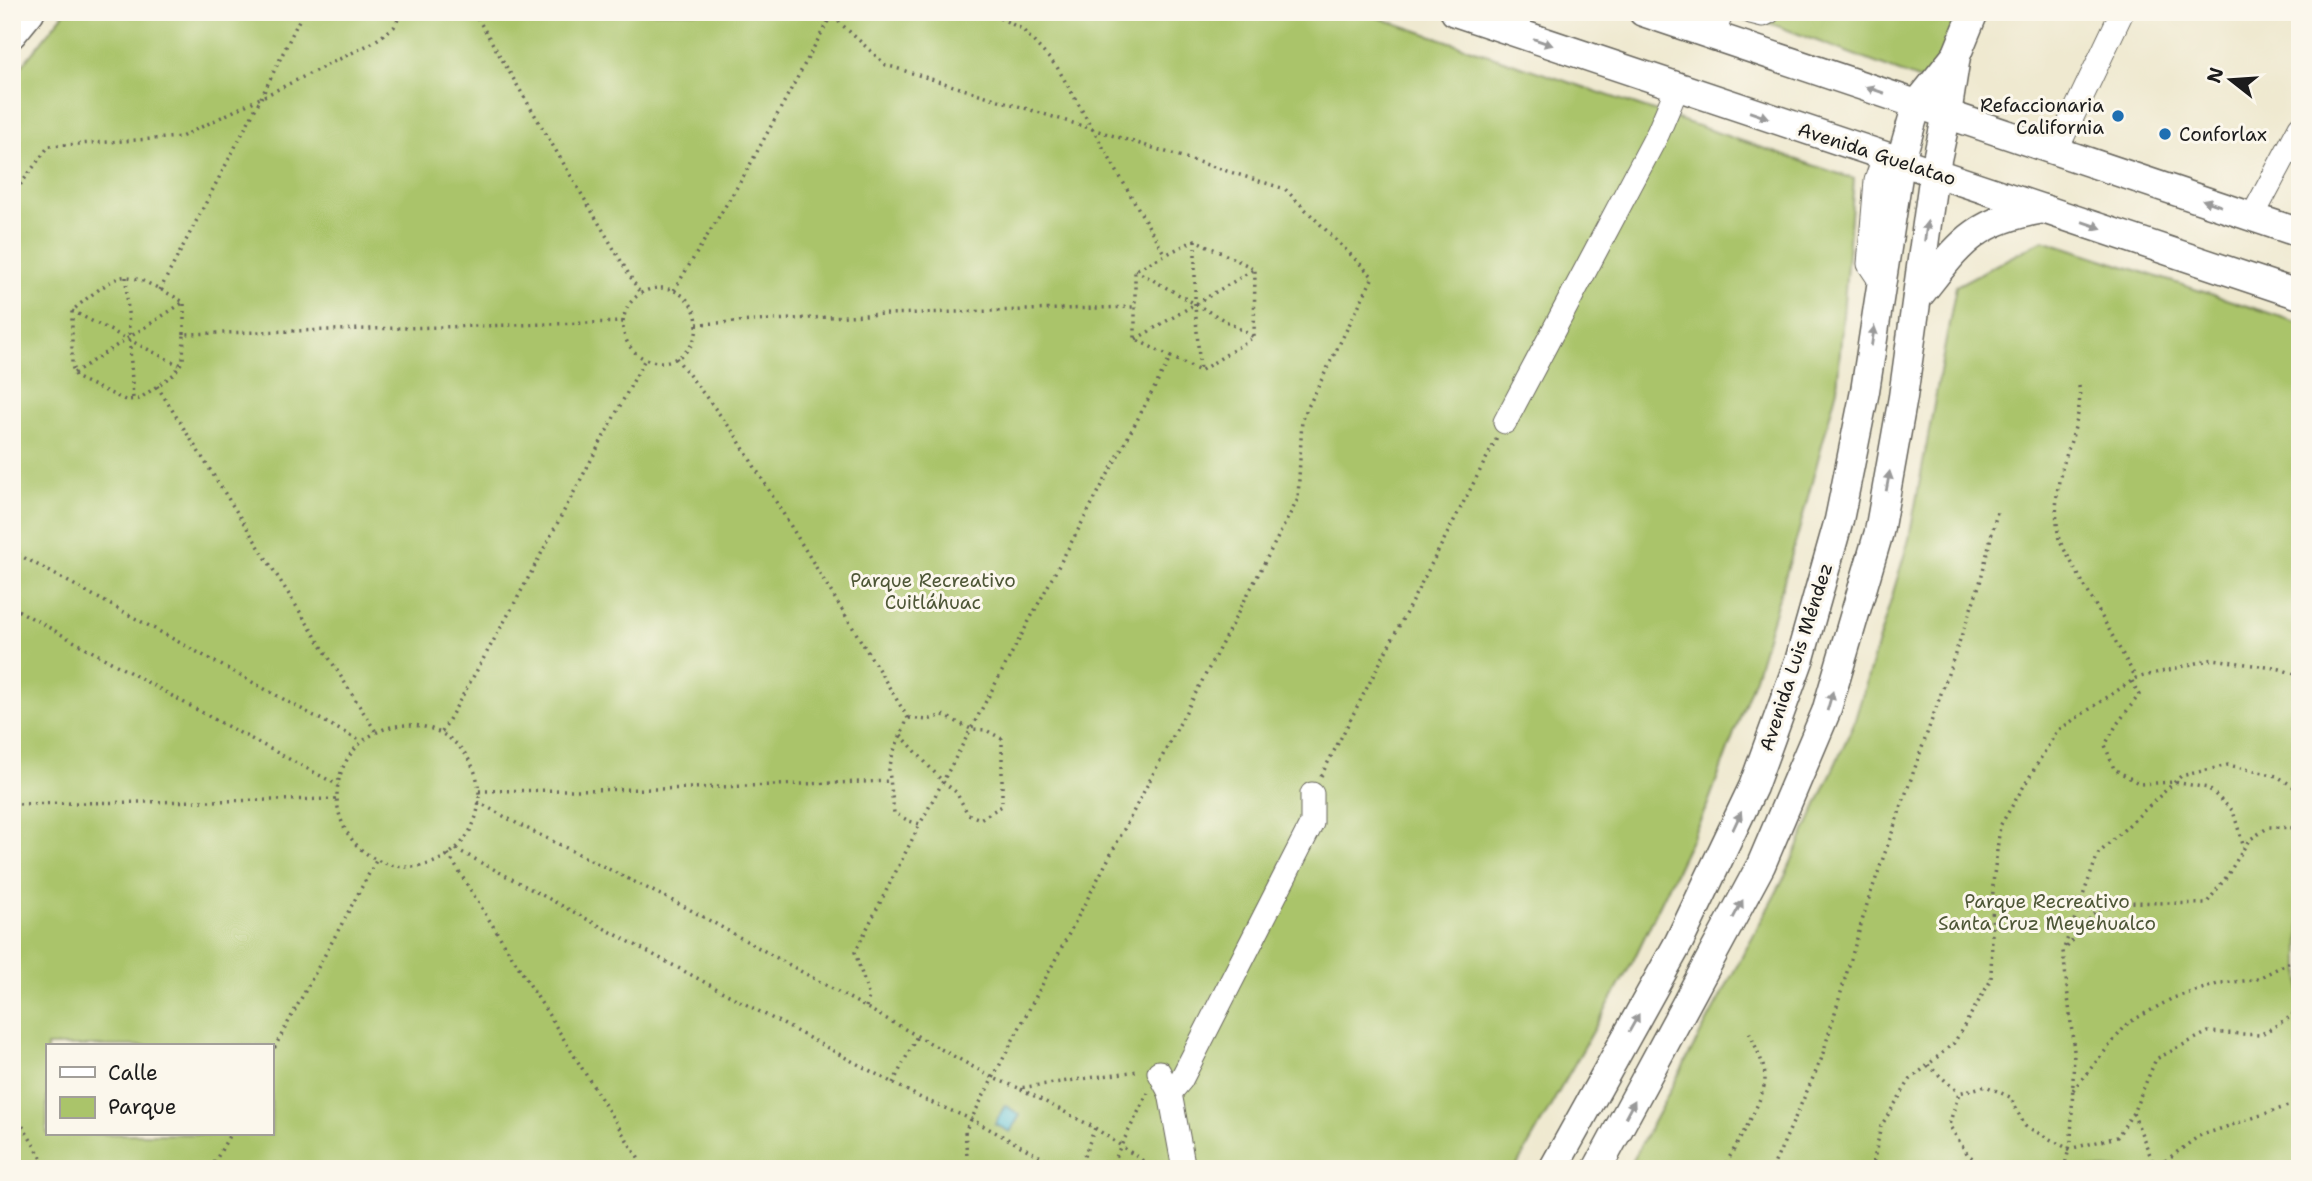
<svg xmlns="http://www.w3.org/2000/svg" width="2312" height="1181" viewBox="0 0 2312 1181" font-family="'Shantell Sans',sans-serif">
<style>
.park{fill:#aac46a;stroke:#637043;stroke-width:2;fill-rule:evenodd}
.water{fill:url(#water-ripples);stroke:#3a6e78;stroke-width:2}
.lines{fill:none;stroke-linecap:round;stroke-linejoin:round}
.minor-casing{stroke:#66645b;stroke-width:25}
.major-casing{stroke:#66645b;stroke-width:31}
.path{stroke:#66645b;stroke-width:3.5;stroke-dasharray:2 5;stroke-linecap:butt}
.minor{stroke:#fff;stroke-width:23}
.major{stroke:#fff;stroke-width:28}
.oneway{fill:#999}
.poi-dot{fill:#1f6fb2;stroke:#fbf7ec;stroke-width:2.5}
.labels{text-anchor:middle;dominant-baseline:central;stroke-width:6;stroke-linejoin:round;paint-order:stroke}
.poi-label{font-size:19px;fill:#1c1c1c;stroke:#fbf7ec;text-anchor:end}
.street-label{font-size:19px;fill:#1c1c1c;stroke:#fbf7ec}
.park-label{font-size:19px;fill:#4e5737;stroke:#fbf7ec}
</style>
<defs>
<pattern id="water-ripples" width="26" height="14" patternUnits="userSpaceOnUse" patternTransform="scale(1.75)"><rect width="26" height="14" fill="#58c0d5"/><path d="M2 4q2-2 4 0t4 0M15 11q2-2 4 0t4 0" fill="none" stroke="#4ca4b6"/></pattern>
</defs>
<rect width="100%" height="100%" fill="#fbf7ec"/>
<filter id="ink" filterUnits="userSpaceOnUse"><feTurbulence type="fractalNoise" baseFrequency=".0143" numOctaves="2"/><feDisplacementMap in="SourceGraphic" scale="14" xChannelSelector="R" yChannelSelector="G"/><feConvolveMatrix kernelMatrix="1 2 1 2 8 2 1 2 1" color-interpolation-filters="sRGB"/></filter>
<filter id="wash" filterUnits="userSpaceOnUse"><feTurbulence type="fractalNoise" baseFrequency=".00686" numOctaves="4" result="noise"/><feDisplacementMap in="SourceGraphic" scale="28" xChannelSelector="R" yChannelSelector="G"/><feGaussianBlur stdDeviation="1.57" result="paint"/><feColorMatrix in="noise" values="0 0 0 0 0 0 0 0 0 0 0 0 0 0 0 0 0 1.4 0 .05"/><feComposite in="paint" operator="in"/></filter>
<g filter="url(#wash)">
<rect width="100%" height="100%" fill="#efe9d0"/>
<!-- park -->
<g class="park">
<path d="M65,12h1297l492,167 -17,210 -39,145 -43,143 -48,129 -74,155 -118,208h-1503v-1091zM47,1046h224v88h-224z"/>
<polygon points="1740,12 1962,12 1931,84"/>
<polygon points="2043,240 2300,323 2300,1169 1628,1169 1783,880 1854,723 1909,539 1956,286"/>
</g>
<!-- water -->
<polygon class="water" points="1005,1105 1020,1115 1010,1132 995,1124"/>
</g>
<g filter="url(#ink)">
<g class="lines">
<defs>
<g id="minor">
<polyline points="1751,12 1763,15 1769,12"/>
<polyline points="1713,35 1722,12"/>
<polyline points="2056,151 2122,12"/>
<polyline points="2252,217 2300,127"/>
<polyline points="1881,282 1869,264 1876,181 1881,166 1900,163"/>
<polyline points="1505,422 1658,133 1677,88"/>
<polyline points="1159,1072 1170,1093 1184,1169"/>
<polyline points="1170,1093 1181,1080 1312,823 1312,794"/>
</g>
<g id="major">
<polyline points="1455,12 2300,295"/>
<polyline points="1643,12 2300,233"/>
<polyline points="12,34 30,12"/>
<path d="M1917,298c43,-53 54,-77 127,-89"/>
<polyline points="1553,1169 1679,942 1753,787 1800,658 1839,520 1865,391 1900,163 1917,104 1954,58"/>
<polyline points="1597,1169 1761,865 1826,712 1879,532 1903,397 1934,173 1947,114 1956,56 1974,12"/>
</g>
</defs>
<!-- minor casing -->
<use href="#minor" class="minor-casing"/>
<!-- major casing -->
<use href="#major" class="major-casing"/>
<!-- path -->
<g class="path">
<polyline points="474,12 640,293"/>
<polyline points="828,12 886,65 1285,189 1373,277 1302,419 1298,499 965,1131 968,1169"/>
<polyline points="987,12 1022,29 1057,67 1165,255"/>
<polyline points="12,196 49,146 181,137 374,42 394,27 402,12"/>
<polyline points="1195,240 1195,305 1200,371"/>
<polyline points="1135,270 1254,337"/>
<polyline points="126,277 133,399"/>
<circle cx="660" cy="325" r="37"/>
<polyline points="160,290 262,96 303,12"/>
<polyline points="674,290 745,174 833,12"/>
<polyline points="72,311 179,365"/>
<polyline points="697,324 885,314 1133,307"/>
<path d="M184,334v-32c-14,-7 -47,-28 -62,-25 -12,2 -40,25 -50,34v54l3,12 50,23 14,-1 35,-25 9,-14 1,-26 439,-12"/>
<polyline points="1136,339 1255,269"/>
<polyline points="676,358 734,433 908,718 893,753 889,770 894,813 909,821 920,824 971,729 943,715 928,720 908,718"/>
<polyline points="74,373 184,302"/>
<polyline points="157,386 376,732"/>
<path d="M2079,386c4,33 -13,63 -20,95 -4,21 -3,39 0,59l77,138"/>
<polyline points="12,551 362,742"/>
<polyline points="12,607 210,717 338,785"/>
<polyline points="2132,681 2139,695 2117,724 2105,745 2114,769 2140,784 2174,782 2208,788 2233,811 2244,848"/>
<circle cx="408" cy="796" r="71"/>
<polyline points="442,732 517,599 645,359"/>
<polyline points="901,735 943,782 956,792 968,814 980,819 1002,806 1002,739 986,730 971,729 1171,357 1200,371 1254,337 1255,269 1195,240 1135,270 1135,339 1171,357"/>
<polyline points="1321,776 1497,438"/>
<polyline points="479,791 659,789 891,781"/>
<polyline points="478,802 518,824 687,908 993,1078 1019,1088 1138,1071"/>
<polyline points="12,804 338,799"/>
<polyline points="456,849 921,1098 971,1119 1063,1169"/>
<polyline points="448,854 645,1169"/>
<polyline points="2067,947 2096,911 2127,902 2206,904 2227,876 2249,840 2269,827 2300,828"/>
<polyline points="866,1007 869,997 855,952 920,824"/>
<polyline points="271,1054 377,859"/>
<polyline points="1928,1065 1959,1093"/>
<polyline points="893,1083 917,1036"/>
<polyline points="1021,1089 1095,1128 1079,1169"/>
<polyline points="2073,1090 2128,1023 2173,998 2221,983 2255,980 2294,960 2300,955"/>
<polyline points="2293,1104 2297,1078 2300,1073"/>
<polyline points="12,1108 48,1169"/>
<polyline points="1095,1128 1155,1169"/>
<polyline points="2155,1167 2133,1113 2156,1059 2208,1032 2260,1035 2292,1016 2300,995"/>
<polyline points="211,1169 230,1134"/>
<polyline points="1109,1169 1148,1093"/>
<path d="M1723,1169c11,-21 42,-69 42,-91 0,-15 -11,-33 -16,-47"/>
<polyline points="1772,1169 1821,1060 1868,901 1980,583 1997,512"/>
<polyline points="1872,1169 1881,1126 1910,1080 1954,1043 1991,980 1993,883 2000,826 2057,731 2136,678 2213,659 2280,669 2300,676"/>
<polyline points="1990,1169 1968,1155 1949,1125 1959,1093 1986,1086 2010,1097 2025,1126 2069,1149 2117,1137 2133,1113"/>
<polyline points="2064,1169 2071,1141 2074,1051 2063,951 2098,854 2181,776 2228,765 2277,776 2300,791"/>
<polyline points="2154,1169 2199,1136 2300,1102"/>
</g>
<!-- minor -->
<use href="#minor" class="minor"/>
<!-- major -->
<use href="#major" class="major"/>
</g>
<!-- one-way arrows -->
<defs><path id="oneway-solid" d="M-6-.8H1V-3.2L6.5 0L1 3.2V.8H-6Z" transform="scale(1.75)"/></defs>
<g class="oneway">
<use href="#oneway-solid" transform="translate(1543 42) rotate(19)"/>
<use href="#oneway-solid" transform="translate(1875 90) rotate(-161)"/>
<use href="#oneway-solid" transform="translate(1759 115) rotate(19)"/>
<use href="#oneway-solid" transform="translate(2212 203) rotate(-161)"/>
<use href="#oneway-solid" transform="translate(2092 225) rotate(19)"/>
<use href="#oneway-solid" transform="translate(1926 231) rotate(-82)"/>
<use href="#oneway-solid" transform="translate(1873 336) rotate(-81)"/>
<use href="#oneway-solid" transform="translate(1888 481) rotate(-80)"/>
<use href="#oneway-solid" transform="translate(1830 701) rotate(-74)"/>
<use href="#oneway-solid" transform="translate(1737 821) rotate(-65)"/>
<use href="#oneway-solid" transform="translate(1738 909) rotate(-62)"/>
<use href="#oneway-solid" transform="translate(1634 1023) rotate(-61)"/>
<use href="#oneway-solid" transform="translate(1630 1109) rotate(-62)"/>
</g>
</g>
<!-- markers -->
<g class="poi-dot">
<circle cx="2118" cy="116" r="7"/>
<circle cx="2165" cy="134" r="7"/>
</g>
<g class="labels">
<!-- poi labels -->
<g class="poi-label">
<text x="2104" y="105">Refaccionaria<tspan x="2104" dy="22">California</tspan></text>
<text x="2179" y="134" text-anchor="start">Conforlax</text>
</g>
<!-- street labels -->
<g class="street-label">
<text transform="translate(1877 154) rotate(18)">Avenida Guelatao</text>
<text transform="translate(1796 657) rotate(-72)">Avenida Luis Méndez</text>
</g>
<!-- park labels -->
<g class="park-label">
<text x="933" y="580">Parque Recreativo<tspan x="933" dy="22">Cuitláhuac</tspan></text>
<text x="2047" y="901">Parque Recreativo<tspan x="2047" dy="22">Santa Cruz Meyehualco</tspan></text>
</g>
</g>
<!-- margin -->
<rect width="2312" height="1181" fill="none" stroke="#fbf7ec" stroke-width="42"/>
<!-- legend -->
<rect x="46" y="1044" width="228" height="91" fill="#fbf7ec" stroke="#a29f99" stroke-width="2"/>
<rect x="60" y="1067" width="35" height="10" fill="#ffffff" stroke="#a29f99" stroke-width="2"/>
<text x="108" y="1080" font-size="21" fill="#1c1c1c">Calle</text>
<rect x="60" y="1097" width="35" height="21" fill="#aac46a" stroke="#a29f99" stroke-width="2"/>
<text x="108" y="1114" font-size="21" fill="#1c1c1c">Parque</text>
<!-- north arrow -->
<g transform="translate(2231 80) rotate(287)" stroke="#fbf7ec" stroke-width="5" paint-order="stroke">
<path d="M0-5L12 26L0 18L-12 26Z" fill="#1c1c1c"/>
<text y="-10" font-size="19" font-weight="bold" text-anchor="middle" fill="#1c1c1c">N</text>
</g>
</svg>
